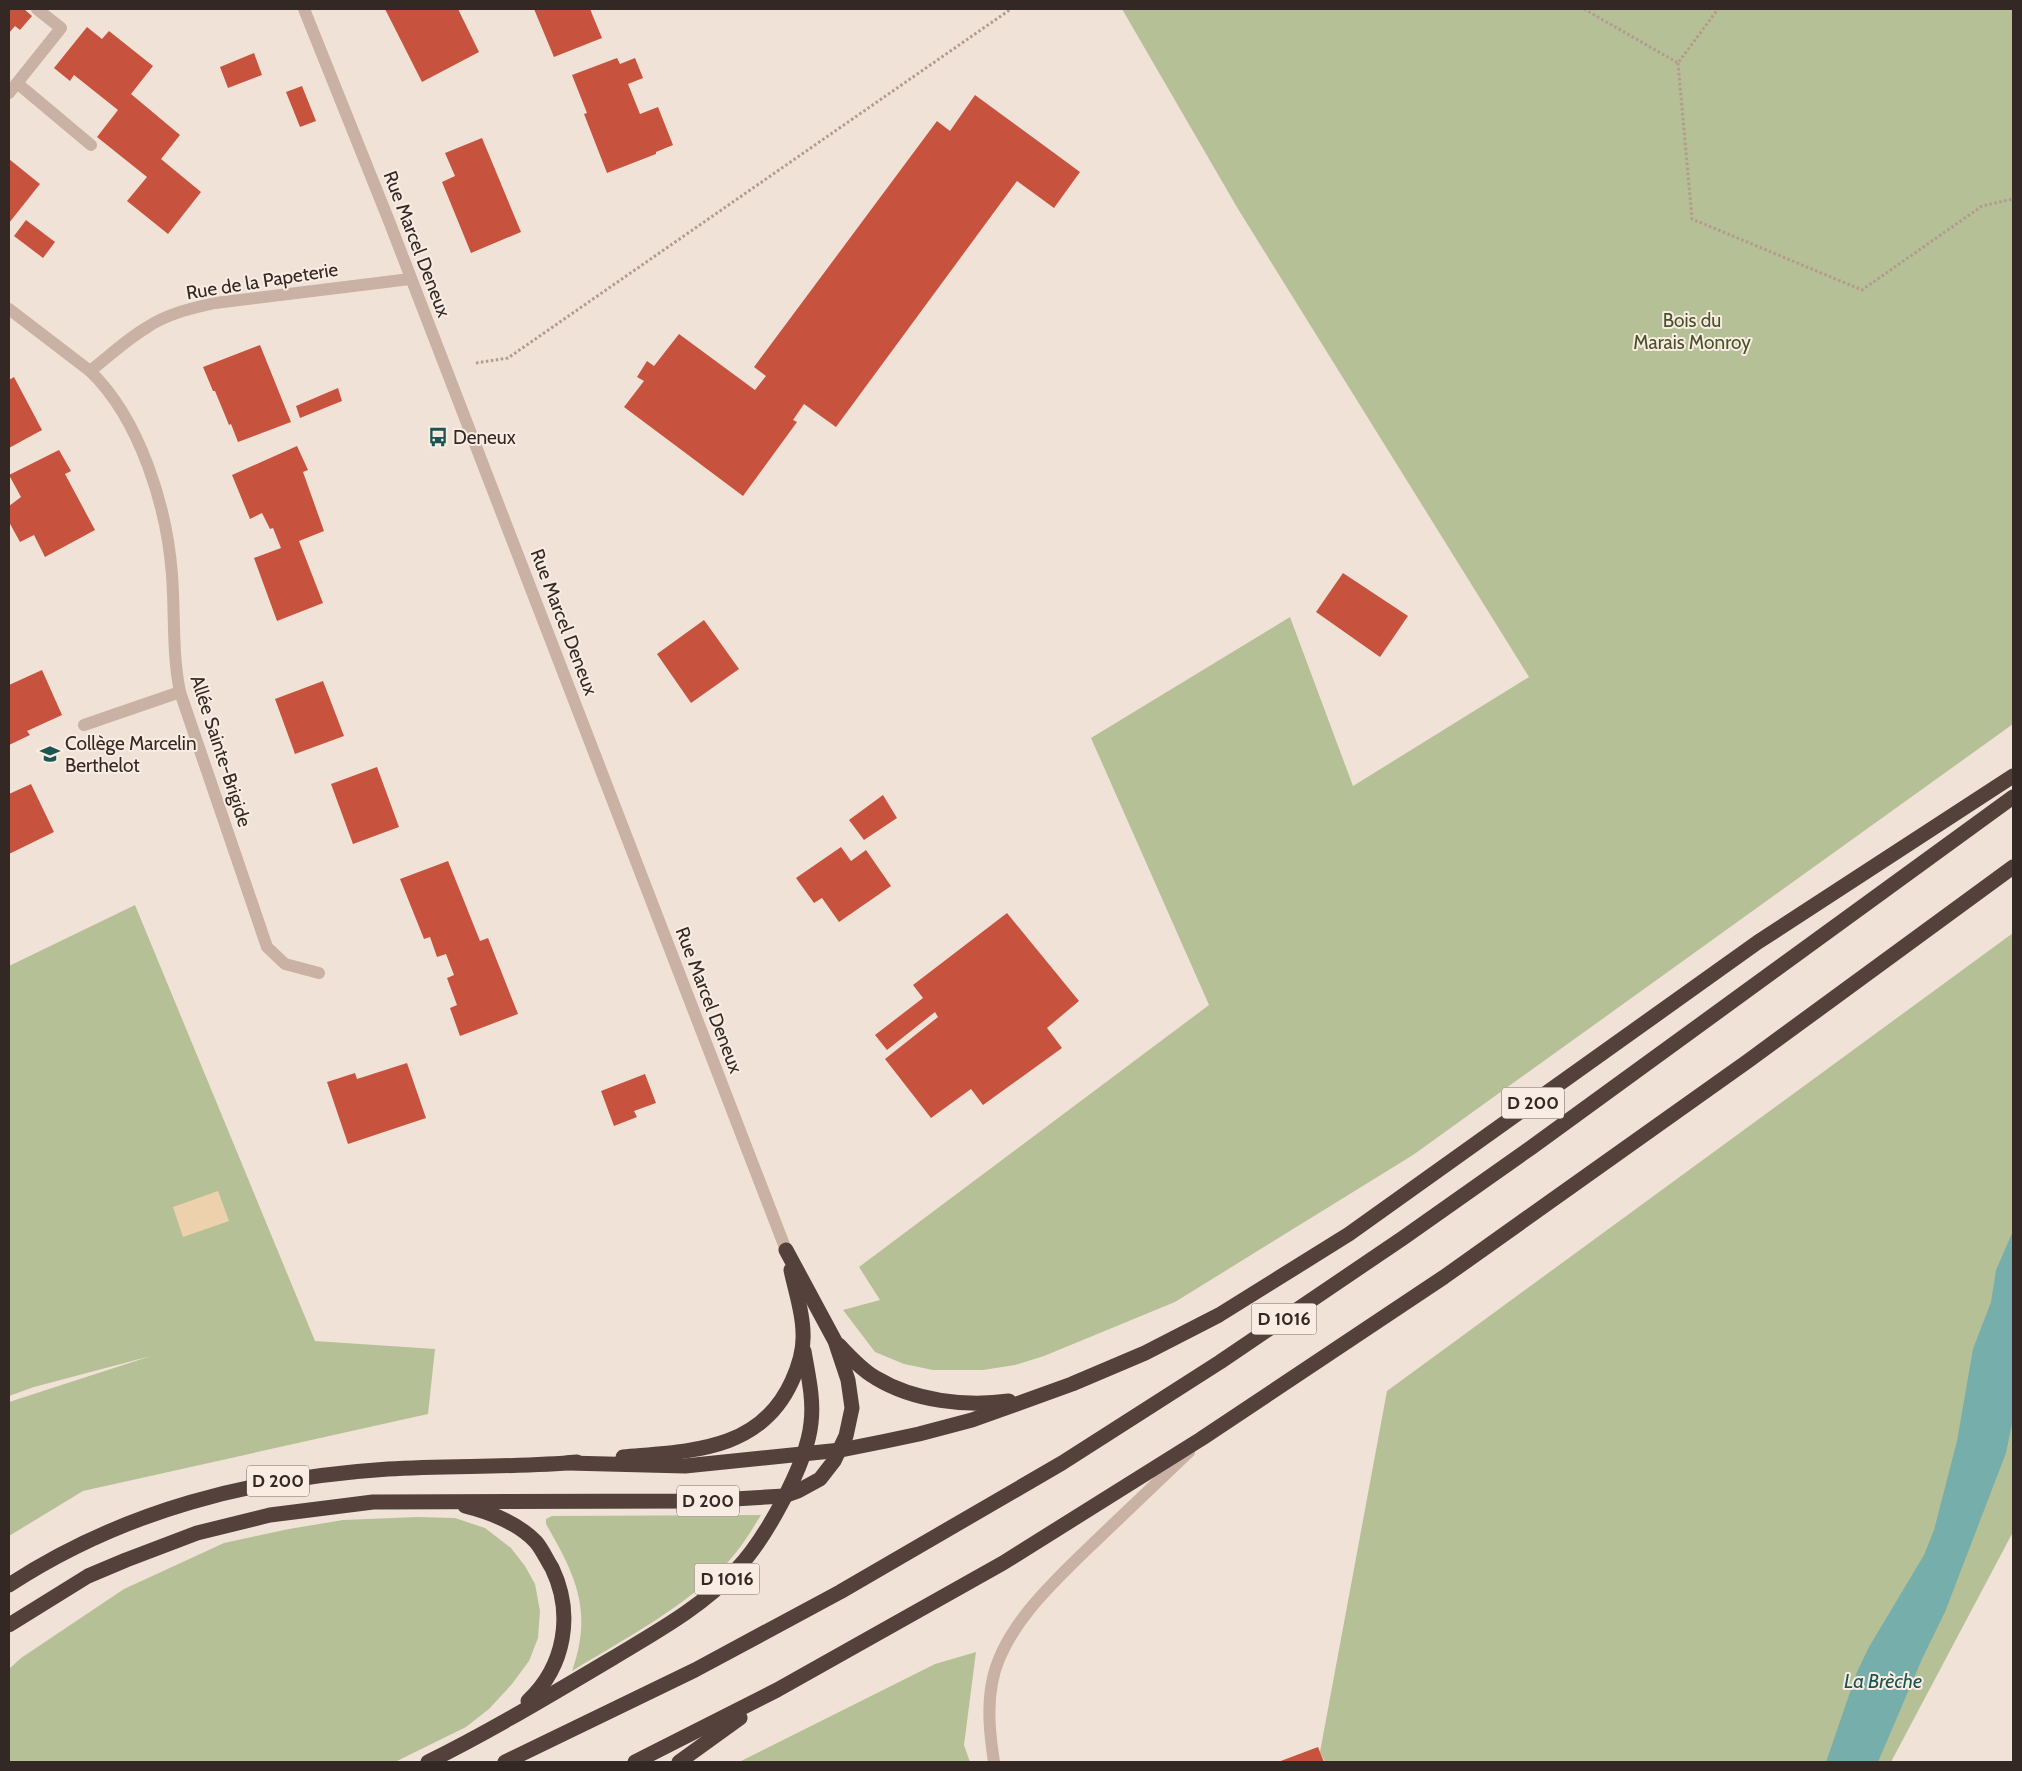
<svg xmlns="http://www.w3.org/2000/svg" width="2022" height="1771" viewBox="0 0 2022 1771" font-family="Cabin,sans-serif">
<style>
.green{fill:#b6c097}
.sand{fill:#edd1ac}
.water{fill:#76aeab}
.building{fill:#c7533f}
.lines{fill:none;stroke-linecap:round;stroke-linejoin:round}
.path{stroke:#b49a8e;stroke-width:3;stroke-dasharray:2.5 2.5;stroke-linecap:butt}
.lane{stroke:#c9b1a3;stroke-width:12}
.street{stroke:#c9b1a3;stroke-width:12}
.highway{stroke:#55413c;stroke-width:15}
.labels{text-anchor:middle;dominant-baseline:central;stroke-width:4;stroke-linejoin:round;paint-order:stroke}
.shield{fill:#f9ede3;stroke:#6f635e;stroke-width:1}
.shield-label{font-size:18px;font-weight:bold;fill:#342825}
.street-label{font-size:19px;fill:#342825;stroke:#f9ede3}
.park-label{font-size:19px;fill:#475229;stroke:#f9ede3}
.poi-label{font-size:19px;fill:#342825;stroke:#f9ede3;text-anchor:start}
.water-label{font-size:20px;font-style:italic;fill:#1b5553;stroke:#f9ede3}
</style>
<rect width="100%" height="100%" fill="#f1e2d7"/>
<!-- green -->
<g class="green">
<polygon points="1122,9 2013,9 2013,724 1413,1155 1175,1302 1044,1356 1015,1365 983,1370 933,1370 904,1364 875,1352 843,1310 880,1300 859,1267 1209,1005 1091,738 1290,617 1353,786 1529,677 1238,209"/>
<polygon points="135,905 315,1341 435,1349 428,1414 83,1491 9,1536 9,1402 151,1356 34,1387 9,1396 9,966"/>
<polygon points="2013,933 2013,1532 1891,1762 1325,1762 1320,1752 1387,1391"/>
<path d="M761,1515c-10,16 -20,33 -33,47 -44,46 -102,76 -156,109 21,-60 4,-95 -26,-147v-5l6,-3z"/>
<polygon points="417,1517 455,1518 485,1528 511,1548 525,1566 535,1584 540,1611 538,1638 529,1661 512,1684 489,1709 466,1727 395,1762 9,1762 9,1669 21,1658 124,1589 224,1543 289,1529 343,1520"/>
<polygon points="976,1652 964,1745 970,1762 739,1762 935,1664"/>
</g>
<!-- sand -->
<polygon class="sand" points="218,1191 229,1221 183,1237 173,1207"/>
<!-- water -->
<polygon class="water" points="2013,1231 2013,1419 2006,1453 1945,1612 1922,1659 1878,1762 1826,1762 1857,1672 1869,1647 1924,1555 1934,1530 1957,1441 1973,1349 1991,1302 1996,1270"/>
<!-- building -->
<g class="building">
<polygon points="9,9 24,9 32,16 20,30 15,26 9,33"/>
<polygon points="385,9 458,9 479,52 422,82"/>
<polygon points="534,9 590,9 602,38 554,57"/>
<polygon points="87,27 102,39 109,31 153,66 131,94 180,135 161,159 201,192 168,234 127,201 147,177 97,137 118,110 74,75 70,81 54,68"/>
<polygon points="254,53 262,75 228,88 220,67"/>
<polygon points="617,58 620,64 635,58 643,78 628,84 640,114 658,107 673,145 656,152 656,154 607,173 584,114 587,113 572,75"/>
<polygon points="302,86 316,121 300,127 286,92"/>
<polygon points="975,95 1080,172 1054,208 1017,181 836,427 804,404 793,420 797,422 743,496 624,407 644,381 637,377 647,361 654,366 679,334 755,390 766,376 754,367 937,121 950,131"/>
<polygon points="482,138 521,232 471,253 442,182 455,176 445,153"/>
<polygon points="9,159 40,184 9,223"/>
<polygon points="26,220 55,242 43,258 14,236"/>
<polygon points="260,345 291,422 238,442 231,424 229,425 215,391 213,391 203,367"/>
<polygon points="14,377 42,430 9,448 9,380"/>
<polygon points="338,388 342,401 300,418 296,406"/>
<polygon points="297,446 308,470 303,472 324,531 299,541 323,603 277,621 254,558 281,548 273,528 270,529 262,513 250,519 232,475"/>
<polygon points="59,450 71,471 65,474 95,530 45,557 34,535 20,542 9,522 9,506 21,497 9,475"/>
<polygon points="1343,573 1408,616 1380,657 1316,612"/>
<polygon points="704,620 739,669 691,703 657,654"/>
<polygon points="42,670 62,715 27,731 30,735 9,745 9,685"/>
<polygon points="323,681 344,736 295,754 275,699"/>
<polygon points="377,767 399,827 353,844 331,784"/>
<polygon points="31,784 54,832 9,854 9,794"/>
<polygon points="883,795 897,818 864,840 849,820"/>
<polygon points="841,847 851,861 866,850 891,886 839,922 822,898 814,903 796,878"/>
<polygon points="448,861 480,941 488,938 518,1014 460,1036 450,1008 457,1005 447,978 454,975 446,954 437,957 430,937 424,939 400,879"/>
<polygon points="1007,913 1079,1001 1047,1028 1062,1048 983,1105 971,1089 931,1118 885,1059 938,1017 935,1012 887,1050 875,1035 923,998 913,985"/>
<polygon points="407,1063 426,1118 348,1144 327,1082 355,1073 357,1079"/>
<polygon points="645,1074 656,1103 634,1111 637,1117 614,1126 601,1091"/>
<polygon points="1318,1747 1324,1762 1278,1762"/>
</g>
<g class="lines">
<!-- path -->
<g class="path">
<polyline points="1584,9 1678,63 1718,9"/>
<polyline points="1678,63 1692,219 1862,290 1982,206 2013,199"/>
<polyline points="476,363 508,358 1011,9"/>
</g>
<!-- lane -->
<polyline class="lane" points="84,725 180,692"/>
<!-- street -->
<g class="street">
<polyline points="304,9 389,221 786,1250"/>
<polyline points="17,83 91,145"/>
<polyline points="9,93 61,28 37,9"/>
<path d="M9,309l81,62c18,-14 36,-31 56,-43 20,-14 46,-20 69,-25l195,-24"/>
<path d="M90,371c50,48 77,136 82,204 3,39 0,78 8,117l87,255 18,17 34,9"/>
<path d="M994,1762c-4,-26 -7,-53 -2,-79 10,-58 71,-110 112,-150 28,-27 57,-54 85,-81"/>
</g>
<!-- highway -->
<g class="highway">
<path d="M839,1345c11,12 23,25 37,33 38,23 90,29 133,23"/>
<path d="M623,1457c66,-6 137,-5 169,-76 7,-15 12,-31 11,-48 0,-21 -8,-43 -12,-63"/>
<polyline points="568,1463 685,1466 841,1450 886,1441 919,1434 972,1420 1072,1384 1145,1353 1219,1315 1349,1234 1758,942 2013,776"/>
<path d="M465,1506c24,6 53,17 71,36 6,7 11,18 16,26 22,46 13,98 -24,133"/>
<path d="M9,1585c115,-75 243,-107 379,-116 63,-4 127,-1 189,-7"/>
<polyline points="9,1625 88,1576 126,1560 197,1533 270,1515 373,1502 700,1501 784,1496 798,1491 820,1479 834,1461 846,1436 852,1408 848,1380 835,1341 786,1250"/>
<path d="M428,1762c63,-31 124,-68 185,-104 43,-26 89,-51 123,-88 29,-30 71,-106 75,-147 3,-24 -3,-48 -7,-72"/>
<polyline points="505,1762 695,1670 840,1592 1062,1463 1220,1362 1403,1238 1532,1147 2013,797"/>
<polyline points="635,1762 777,1690 1003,1563 1201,1439 1444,1277 1748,1061 2013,867"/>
<polyline points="679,1762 740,1718"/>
</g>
</g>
<!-- icons -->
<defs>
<symbol id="bus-bare" viewBox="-9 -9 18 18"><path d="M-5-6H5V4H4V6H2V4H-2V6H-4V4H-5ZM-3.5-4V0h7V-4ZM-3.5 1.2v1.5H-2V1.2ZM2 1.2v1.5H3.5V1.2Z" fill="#1b5553" stroke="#f9ede3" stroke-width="2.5" paint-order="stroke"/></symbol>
<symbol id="school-bare" viewBox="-9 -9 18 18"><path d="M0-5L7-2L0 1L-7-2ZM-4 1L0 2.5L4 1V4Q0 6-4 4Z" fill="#1b5553" stroke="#f9ede3" stroke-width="2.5" paint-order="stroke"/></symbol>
</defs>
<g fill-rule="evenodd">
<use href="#bus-bare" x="424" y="423" width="28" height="28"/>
<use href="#school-bare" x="36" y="740" width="28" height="28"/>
</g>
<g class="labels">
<!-- shield labels -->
<g class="shield">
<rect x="1502" y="1087.5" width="62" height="31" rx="4"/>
<rect x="1251.5" y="1303.5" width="65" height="31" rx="4"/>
<rect x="247" y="1465.5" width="62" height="31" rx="4"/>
<rect x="677" y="1485.5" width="62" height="31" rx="4"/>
<rect x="694.5" y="1563.5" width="65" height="31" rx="4"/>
</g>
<g class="shield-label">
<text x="1533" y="1103">D 200</text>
<text x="1284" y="1319">D 1016</text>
<text x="278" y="1481">D 200</text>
<text x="708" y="1501">D 200</text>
<text x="727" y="1579">D 1016</text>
</g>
<!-- street labels -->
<g class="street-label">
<text transform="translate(417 244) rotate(69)">Rue Marcel Deneux</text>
<text transform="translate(262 281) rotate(-9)">Rue de la Papeterie</text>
<text transform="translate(564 622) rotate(69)">Rue Marcel Deneux</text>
<text transform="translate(221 751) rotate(72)">Allée Sainte-Brigide</text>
<text transform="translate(709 1000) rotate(69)">Rue Marcel Deneux</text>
</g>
<!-- park labels -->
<g class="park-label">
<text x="1692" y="320">Bois du<tspan x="1692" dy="22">Marais Monroy</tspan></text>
</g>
<!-- poi labels -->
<g class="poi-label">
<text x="453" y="437">Deneux</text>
<text x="65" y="743">Collège Marcelin<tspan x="65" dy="22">Berthelot</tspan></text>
</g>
<!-- water labels -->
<g class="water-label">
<text x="1883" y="1681">La Brèche</text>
</g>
</g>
<!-- border -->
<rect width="2022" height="1771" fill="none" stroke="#342825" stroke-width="20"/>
</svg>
